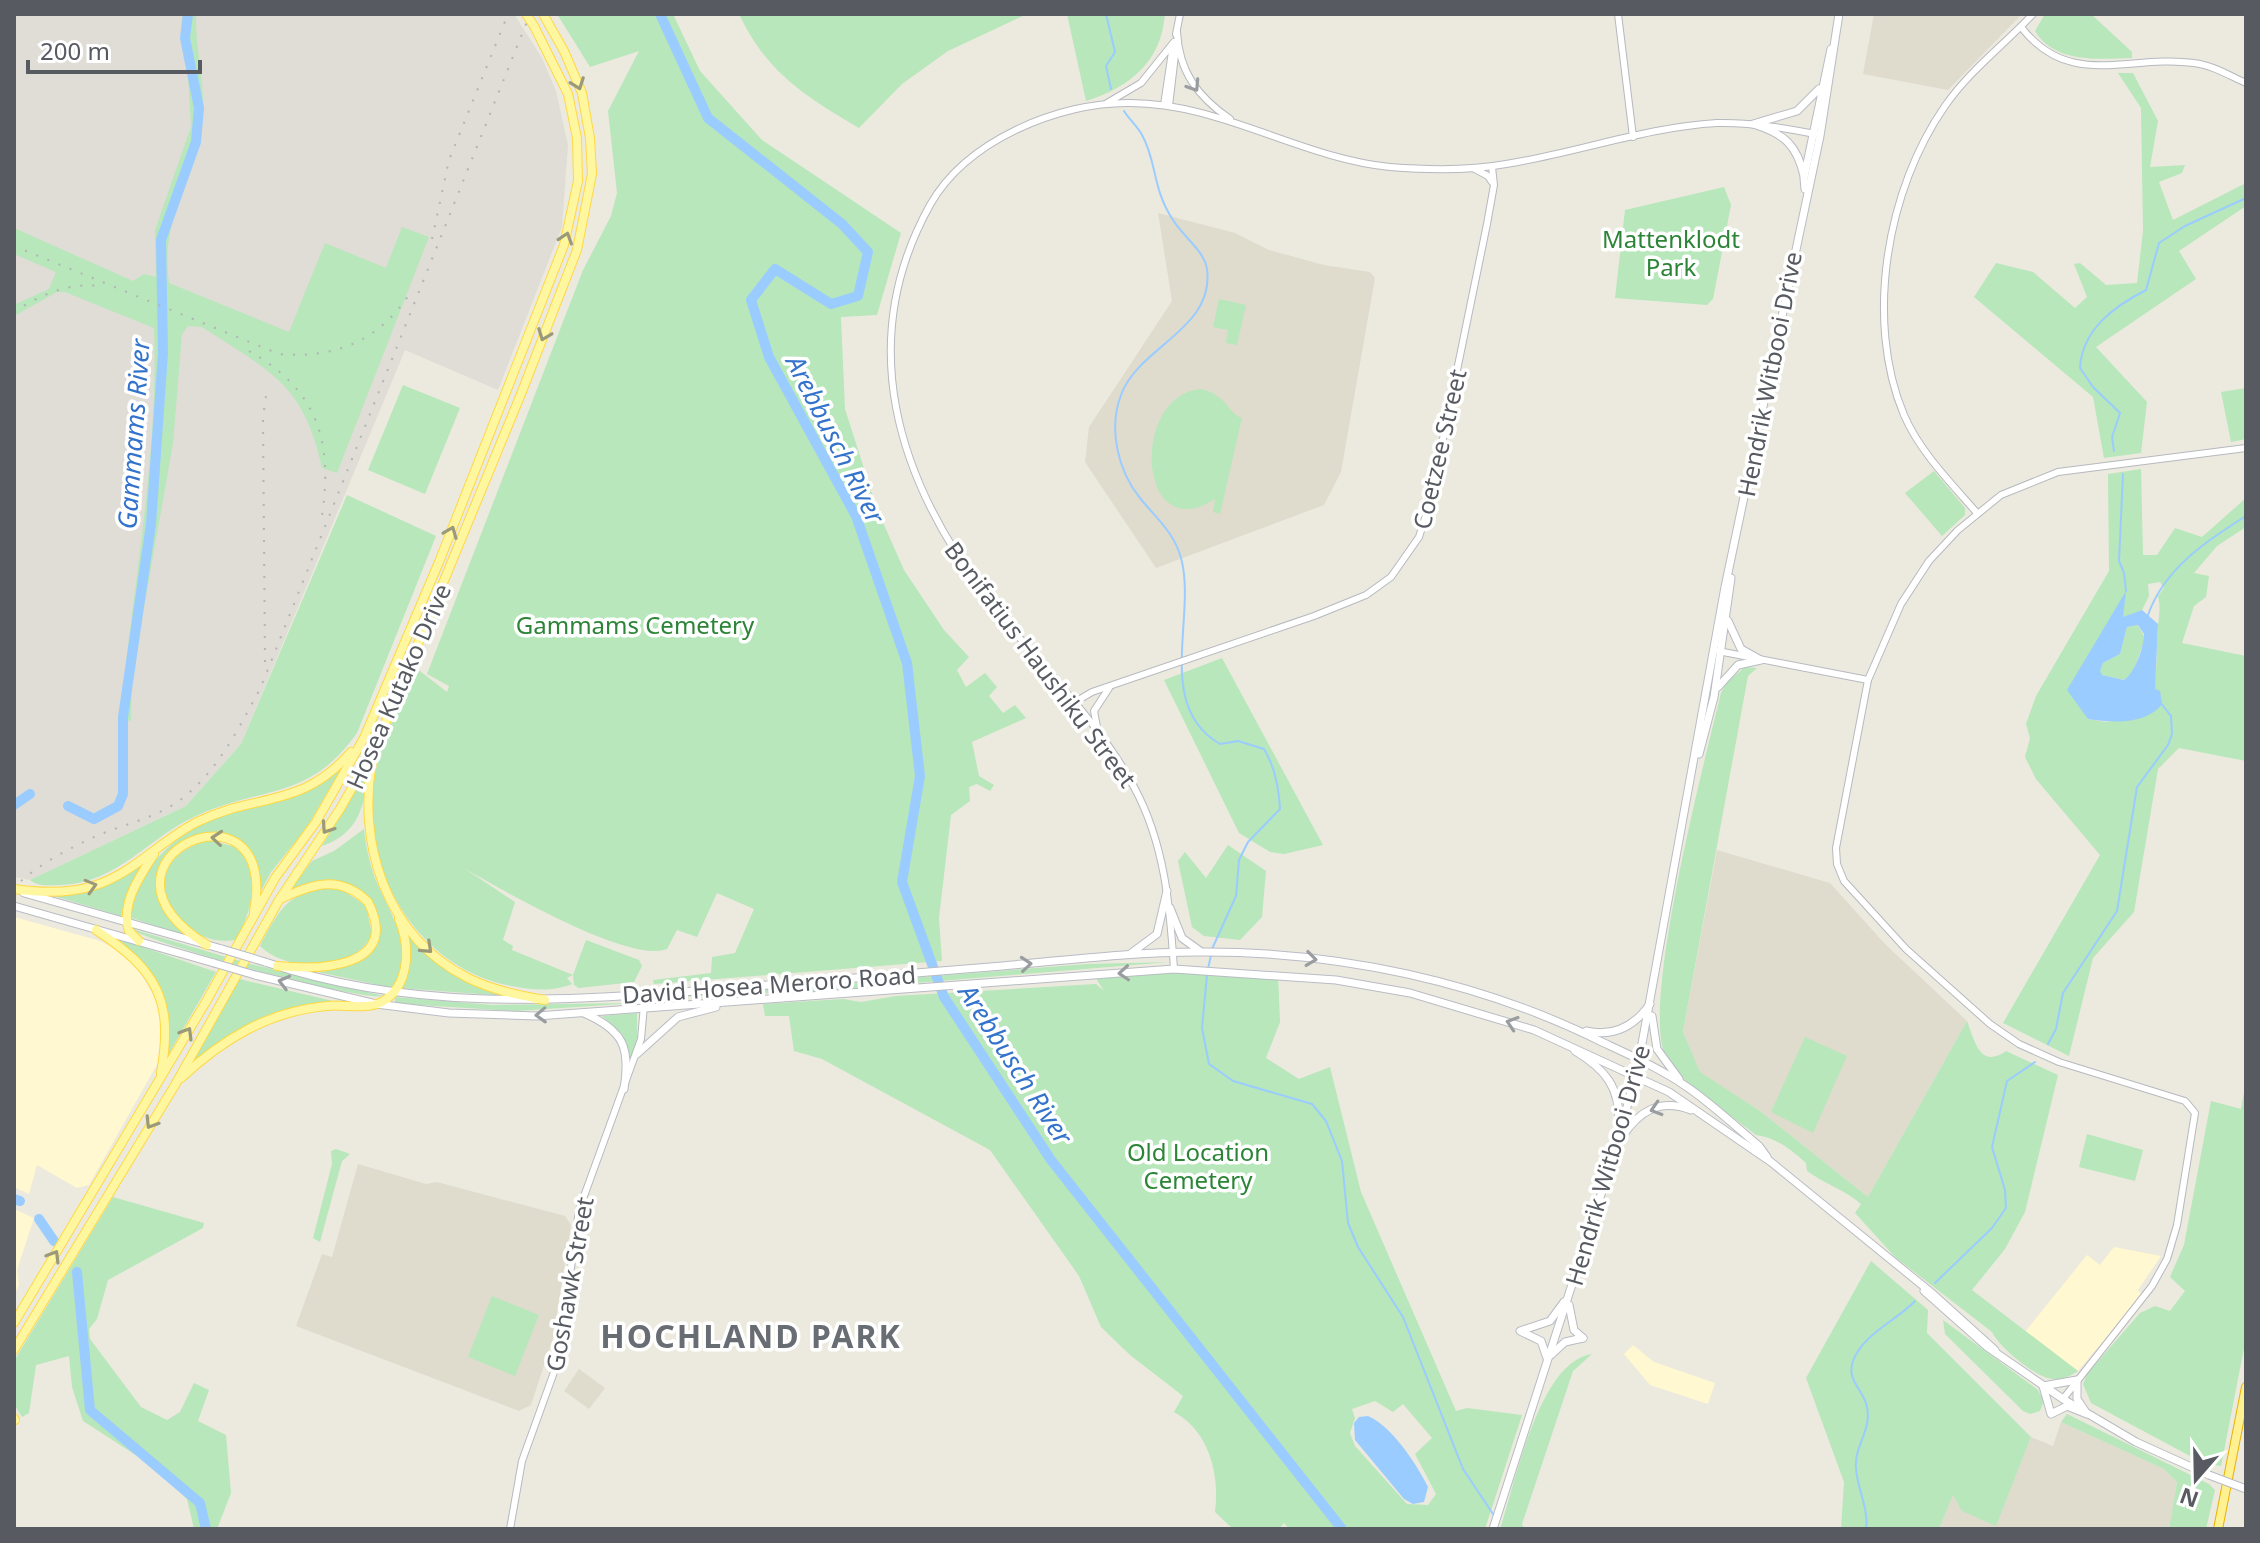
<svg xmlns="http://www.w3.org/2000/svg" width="2260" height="1543" viewBox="0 0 2260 1543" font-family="'Noto Sans',sans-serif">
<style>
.commercial{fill:#fff8d0}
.industrial{fill:#dfddd6}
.education{fill:#dfdcce}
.green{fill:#b7e7ba;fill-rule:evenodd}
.water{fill:#9bccff;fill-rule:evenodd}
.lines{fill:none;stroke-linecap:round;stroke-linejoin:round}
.stream{stroke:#9bccff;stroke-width:2}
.river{stroke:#9bccff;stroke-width:10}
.tertiary-casing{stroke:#b6b9bf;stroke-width:8}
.secondary-casing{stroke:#b9bcc4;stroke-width:9}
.primary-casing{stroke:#fed845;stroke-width:10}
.trunk-casing{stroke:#eab200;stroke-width:10}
.tertiary{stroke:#fff;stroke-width:6}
.secondary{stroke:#fff;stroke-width:7}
.primary{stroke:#fff7a0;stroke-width:8}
.trunk{stroke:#fff091;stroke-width:8}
.rail{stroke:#b3b4b4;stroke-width:2;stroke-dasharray:2 10;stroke-linecap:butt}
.secondary-bridge-casing{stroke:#b9bcc4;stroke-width:9;stroke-linecap:butt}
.primary-bridge-casing{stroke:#fed845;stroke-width:10;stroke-linecap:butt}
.secondary-bridge{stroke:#fff;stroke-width:7}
.primary-bridge{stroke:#fff7a0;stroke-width:8}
.oneway{stroke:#9a997a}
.oneway2{stroke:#9a9da0}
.labels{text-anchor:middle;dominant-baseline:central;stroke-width:7;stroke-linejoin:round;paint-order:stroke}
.park-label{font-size:24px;fill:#2c8436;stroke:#fff}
.street-label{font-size:24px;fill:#575b61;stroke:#fff}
.water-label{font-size:26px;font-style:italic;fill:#3473cc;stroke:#fff}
.district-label{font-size:32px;font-weight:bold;letter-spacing:2px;fill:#686d73;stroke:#fff}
</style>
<rect width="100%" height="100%" fill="#eceade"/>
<!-- commercial -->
<g class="commercial">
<polygon points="14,917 97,940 118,949 135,963 160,1007 163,1027 159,1061 89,1185 77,1188 37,1165 29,1194 14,1187"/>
<polygon points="14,1209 34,1218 17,1270 19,1285 14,1295"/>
<polygon points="2114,1247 2161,1256 2138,1290 2142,1295 2078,1371 2025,1332 2087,1255 2100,1265"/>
<polygon points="1633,1345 1654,1362 1715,1383 1708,1404 1650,1385 1624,1354"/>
</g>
<!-- industrial -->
<polygon class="industrial" points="14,14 514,14 542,58 556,91 568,145 562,227 498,390 405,350 241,744 186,806 30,880 14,877"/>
<!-- education -->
<g class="education">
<polygon points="1874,14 2022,14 1948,90 1863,74"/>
<polygon points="1158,213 1235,233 1269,250 1324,265 1370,272 1375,278 1341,472 1324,505 1156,568 1085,462 1089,427 1172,301"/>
<polygon points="1717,850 1830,883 1885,944 1967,1021 1868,1197 1760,1111 1700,1073 1683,1032"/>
<polygon points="358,1164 426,1184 437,1182 565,1216 571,1225 553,1338 531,1405 519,1411 296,1326 322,1254 332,1257"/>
<polygon points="579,1369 605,1388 589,1409 564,1391"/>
<polygon points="2061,1422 2164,1469 2177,1482 2169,1529 1939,1529 1953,1494 1996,1525 2031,1437 2053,1446"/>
</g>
<!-- green -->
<g class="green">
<path d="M183,14h13c-1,37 11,75 6,112 -8,62 -42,85 -33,157l120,49 36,-89 61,25 16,-41 27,10 -92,236 -15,-5c-18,-85 -53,-97 -120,-141l-14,-1 -6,8 -9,109 -41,233 -1,44 -11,4c11,-132 39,-263 34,-396l-89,-36h-8l-43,24v-11l35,-16 7,-17 -42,-18v-26l119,53 11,-7 12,3 -1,-47 36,-103 -3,-52 -7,-47z"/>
<path d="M557,14h116l27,57 62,69 139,93 -24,82 -36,2 4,92 32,100 27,61 40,60 25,27 -12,13 9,17 19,-14 12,14 -8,9 14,17 12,-8 11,13 -54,24 7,34 15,9 -4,6 -13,-7 -8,3 1,14 -19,14 -12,103 3,43 -288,23 -1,-4 58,-7 1,-16 23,-4 19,-44 -37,-16 -20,44 -20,-7 -10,19c-37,15 -167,-60 -203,-81l51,34 -12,38 10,6 -1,4 61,25 13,-35 53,20 3,6 -8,16 -55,6 -5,-3 -1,-10 -6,3 5,6c-21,8 -38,6 -60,2 -85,-15 -143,-100 -140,-184 1,-48 25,-91 44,-134l31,24 2,-6 -22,-12 156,-404 28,-54 6,-23 -9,-82 31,-60 -49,16z"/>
<path d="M739,14h288l-79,37 -46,33 -43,44c-54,-32 -92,-55 -120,-114z"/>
<path d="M1067,14h98c-4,48 -35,73 -79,87z"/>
<path d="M2045,14h46l41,38v6c-32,1 -77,6 -97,-27z"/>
<polygon points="2118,73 2133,73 2158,121 2150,167 2185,165 2182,173 2159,182 2173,220 2246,183 2246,206 2179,251 2196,279 2096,347 2147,402 2141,453 2104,458 2093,397 1974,297 1996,263 2033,272 2075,308 2087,297 2074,264 2080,263 2106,285 2137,283 2143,231 2141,108"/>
<polygon points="1724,187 1731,205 1713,299 1707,305 1615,298 1625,210"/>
<polygon points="1219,299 1246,305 1237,345 1226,343 1228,330 1213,327"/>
<polygon points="403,385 460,408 425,494 368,470"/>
<polygon points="2246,388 2246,439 2231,442 2221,392"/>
<path d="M1200,389c27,5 27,24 42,29l-22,96 -7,-2 2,-13c-78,50 -85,-103 -15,-110z"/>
<path d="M2141,469l2,86h14l18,-27 27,9 44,-39v29l-29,19 -23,27 15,3 -3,21 -12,9 -12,37 64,13v105l-67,-13 -21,21 -24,143 -41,46 -24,98 -66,-33 97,-168 -64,-76 -11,-22 5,-19 -4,-14 10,-28 73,-125 -1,-97zM2160,582l4,6 -6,8c3,12 1,19 0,30 -3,41 3,53 -17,92l-36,4 -17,-3 -14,-35 51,-90 -3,24 20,-8 7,-14 -1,-12z"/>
<polygon points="1934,471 1965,508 1965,515 1942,536 1905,493"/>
<path d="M347,495l89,41 -79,197c-49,68 -92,52 -159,82 -50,22 -80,69 -139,70 -11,0 -20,2 -29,-5l156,-74 55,-62z"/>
<polygon points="2138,625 2145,638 2133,673 2124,680 2102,675 2099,672 2103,663 2120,654 2127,627"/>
<polygon points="1222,658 1323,845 1284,854 1270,852 1239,833 1164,680"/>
<path d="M1745,667l12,1 -9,8 -65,356 17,40 60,39 108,86 99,-176c8,21 13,48 39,30l52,24 -33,137 -20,37 -33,41 106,81c-8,5 -15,9 -25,8 -17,-1 -54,-32 -61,-47l-97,-75 -40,-44 6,-9c-16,-14 -36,-20 -54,-33l-1,-8c-16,-14 -29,-25 -50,-28 -25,-20 -72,-49 -89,-76 -29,-46 39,-303 54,-366l6,-11z"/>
<path d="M343,766l-36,61 -36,45 -11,21c-1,-10 -1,-21 -4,-31 -25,-69 -157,0 -70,74l-57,-19c7,-48 46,-83 90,-101 48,-18 83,-10 124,-50z"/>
<path d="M367,770c-1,35 -9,64 -45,76z"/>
<path d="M364,829c2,19 6,37 13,54 16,36 38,66 16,105l-75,-16c105,-8 62,-124 -28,-82l22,-29 22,-10z"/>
<path d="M209,840l30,8c21,31 14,60 -3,92 -62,10 -111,-78 -27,-100z"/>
<polygon points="1228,845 1266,871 1262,917 1240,940 1204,936 1192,927 1178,861 1185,852 1206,878"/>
<path d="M146,860l-17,31 -8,25 -67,-20c37,-2 63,-15 92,-36z"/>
<path d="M337,886l29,20 6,28c-16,39 -85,39 -112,12 23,-43 28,-53 77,-60z"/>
<path d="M129,928l114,34 141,34c-26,5 -230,-51 -255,-68z"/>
<polygon points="406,929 419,945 506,996 400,988 410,958"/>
<polygon points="119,939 216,972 168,1055 165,1002 144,964"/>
<polygon points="1169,962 818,991 653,998 1087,964"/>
<path d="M1174,969l104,5 2,48 -14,36 33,21 31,-12 31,125 95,219 11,-3 55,7 -37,114h-196l-5,-6 -5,6h-46l-18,-17c5,-38 -6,-81 -41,-100l9,-16 -53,-41 -29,-28 -22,-51 -89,-126 -168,-91 -28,-8 -5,-35h-24l-2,-12 80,-5 18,3 35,-6 200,-12 8,7 -10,-16zM1375,1401l18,11 10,-8 29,34 -17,16 21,40 -8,11 -21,-1 -52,-58 -5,-13 5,-15 -3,-9z"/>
<path d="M239,979l94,22c-63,6 -94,24 -142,64z"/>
<polygon points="395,997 493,1005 636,1003 516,1011 403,1004 395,1002"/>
<polygon points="637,1013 637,1038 631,1060 622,1034 602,1016"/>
<polygon points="1805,1037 1847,1056 1813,1133 1771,1112"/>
<polygon points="2246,1081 2246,1338 2221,1466 2203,1463 2091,1403 2083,1384 2087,1374 2140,1313 2155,1306 2170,1311 2185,1291 2170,1277 2184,1245 2211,1101 2241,1109"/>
<polygon points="2087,1134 2143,1150 2135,1181 2079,1167"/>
<polygon points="336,1149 350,1154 342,1161 320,1242 313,1238 332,1164 331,1151"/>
<polygon points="113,1197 204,1223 203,1228 108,1280 97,1319 89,1329 90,1339 141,1407 167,1420 180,1412 194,1383 209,1390 198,1421 226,1435 231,1493 217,1529 194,1529 187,1499 148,1463 83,1421 72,1387 69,1356 36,1365 29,1413 22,1417 14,1404 14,1361"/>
<polygon points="1871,1261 1928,1310 1927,1333 2031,1437 1996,1526 1962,1511 1953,1495 1939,1529 1841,1529 1844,1482 1806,1378"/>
<polygon points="492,1296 539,1315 515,1376 468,1357"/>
<polygon points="1943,1320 2038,1390 2044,1401 2040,1411 2030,1414 2023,1411 1945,1334"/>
<path d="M1592,1354l-19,17 -51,153 2,5h-24c15,-45 39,-168 92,-175z"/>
<polygon points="2067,1414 2209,1484 2215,1490 2206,1529 2169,1529 2177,1482 2164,1469 2061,1422"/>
</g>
<!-- water -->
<g class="water">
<path d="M2126,591l-3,26 19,-7 16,14 -3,65 5,2 2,13c-16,21 -51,19 -74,15l-21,-29zM2138,625l6,9c0,13 -9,39 -20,46l-22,-5 -2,-4 3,-8 17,-9 7,-27z"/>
<path d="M1368,1416c24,10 49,49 60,71l-4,15 -11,2 -9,-5 -49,-59 -1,-17 5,-6z"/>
</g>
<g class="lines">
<!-- stream -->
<g class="stream">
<polyline points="1106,14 1115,52 1106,66 1111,89"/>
<path d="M1124,111c5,8 13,15 18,24 15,26 10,54 31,85 9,15 32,32 34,49 8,60 -68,77 -86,126 -13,34 -3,76 19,103 16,20 34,34 41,60 16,58 -27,148 39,186l18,-3 26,8c11,18 15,39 16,60l-32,33 -9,18 -3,36 -24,53"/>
<path d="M2114,451l-2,-14 8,-24 -27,-26 -13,-19c2,-39 35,-62 66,-78l13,-47 26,-17 61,-28"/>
<polyline points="2123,474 2119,561 2124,573 2126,591"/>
<path d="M2148,615c16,-46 58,-74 98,-99"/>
<polyline points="1208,969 1211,955"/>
<polyline points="1207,975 1202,1028 1209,1064 1233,1081 1312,1104 1326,1121 1342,1161 1348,1223 1358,1247 1403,1317 1463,1469 1495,1517"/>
<polyline points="2048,1044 2056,1029 2063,993 2117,911 2137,787 2168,745 2172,734 2171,716 2160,702"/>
<polyline points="1935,1283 1992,1228 2006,1208 2005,1190 1992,1147 2007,1081 2035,1062"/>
<path d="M1866,1529c3,-21 -9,-40 -10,-61 -2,-22 16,-38 11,-61 -3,-17 -21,-26 -14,-46 10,-27 43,-40 62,-60"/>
</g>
<!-- river -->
<g class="river">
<polyline points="660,14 708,118 842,224 868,252 858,296 831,304 775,269 751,300 769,357 856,516 907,663 920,776 902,882 944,997 1051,1160 1342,1529"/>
<polyline points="14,805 30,794"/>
<polyline points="68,806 94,819 118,806 123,794 123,717 151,524 163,353 161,240 196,142 199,108 185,38 188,14"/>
<polyline points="14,1199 20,1201"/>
<polyline points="39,1219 54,1241"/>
<polyline points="77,1272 90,1410 200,1503 206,1529"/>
</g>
<defs>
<g id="tertiary">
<polyline points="1618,14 1633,137"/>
<path d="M2021,27c49,63 107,27 173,36 18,2 36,13 52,20"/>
<path d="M1177,32c2,40 21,65 53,87"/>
<polyline points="1176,34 1180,14"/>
<polyline points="1107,103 1141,83 1174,42"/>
<polyline points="1164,105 1173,45"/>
<polyline points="1169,106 1176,47"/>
<polyline points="1473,168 1488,176 1492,182"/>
<path d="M1977,513c-26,-30 -57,-61 -73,-98 -40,-95 -17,-226 41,-309 25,-36 59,-61 88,-92"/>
<polyline points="1718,651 1868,680"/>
<polyline points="1075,702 1092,692 1314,616 1366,595 1391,577 1419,537 1430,502 1487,224 1494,185 1492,167"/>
<polyline points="1098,732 1094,711 1109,688"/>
<path d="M1174,969c-4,-62 -9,-125 -40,-182 -38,-71 -100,-126 -148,-191 -89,-118 -132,-254 -56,-391 36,-64 128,-103 200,-102 91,0 170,55 260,64 38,3 78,4 116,-3 70,-11 140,-37 211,-41 33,-1 66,5 98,11"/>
<polyline points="2063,1399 2152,1286 2167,1259 2177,1225 2195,1113 2185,1101 2059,1062 2019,1044 1990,1024 1906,949 1844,881 1837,864 1836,848 1868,680 1901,604 1929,561 1958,530 2001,495 2058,472 2246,448"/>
<polyline points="510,1529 522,1461 558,1361 579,1210 641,1039 645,994"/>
</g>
<g id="secondary">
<polyline points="1753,124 1797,111 1819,89"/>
<path d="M1756,125c28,9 41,20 48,51"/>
<polyline points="1805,189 1804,178 1831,49"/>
<polyline points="1728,621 1741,649 1759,659"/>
<polyline points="1718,687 1738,665 1761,660"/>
<polyline points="1699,754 1714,697 1731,578"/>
<polyline points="24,893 222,949"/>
<polyline points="14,906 214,963"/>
<polyline points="1170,908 1182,938 1200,951"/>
<polyline points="1130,954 1157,934 1167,891"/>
<path d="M265,962c141,48 285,40 430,29 99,-8 197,-16 295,-24 69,-6 139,-15 209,-15 138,-1 281,29 405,91 28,13 57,26 83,44 25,17 48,39 72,59l8,11"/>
<polyline points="255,975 376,1004 449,1013 537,1016 1174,969 1336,980 1410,993 1534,1030 1669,1092 1771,1162 1933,1294 1995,1350"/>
<path d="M584,1013c39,17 47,34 40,76"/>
<polyline points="1652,1016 1657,1049 1679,1079"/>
<path d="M1586,1031c27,6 48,-4 64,-27"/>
<path d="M1575,1051c30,18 45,36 44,72"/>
<polyline points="637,1054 678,1017 716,1007"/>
<path d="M1622,1137c17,-26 38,-39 69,-27"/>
<polyline points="1924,1291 1986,1346 2063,1399 2136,1442 2209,1475"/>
<polyline points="1569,1305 1574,1330 1583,1338"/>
<polyline points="1520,1331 1550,1321 1564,1302"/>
<polyline points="1522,1332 1541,1341 1547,1358"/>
<polyline points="1551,1355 1565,1342 1583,1338"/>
<polygon points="2077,1380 2077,1399 2087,1414 2067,1406 2051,1414 2043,1386"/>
<polyline points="1493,1529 1618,1142 1639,1060 1725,587 1820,136 1839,14"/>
</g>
<g id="primary">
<path d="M373,756c-17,86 12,180 95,222 24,12 50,17 77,22"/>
<path d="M14,889c27,4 53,5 79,-3 40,-12 68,-46 104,-64 58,-29 105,-13 154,-70"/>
<path d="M96,930c61,40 78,70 65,143"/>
<path d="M139,941l-10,-10c-9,-27 11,-55 25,-77"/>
<path d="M207,945c-138,-86 74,-177 47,-33"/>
<path d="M277,966c41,4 125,3 91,-64 -29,-28 -55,-18 -88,-3"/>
<path d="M181,1078c42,-39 88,-67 146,-72 16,-2 40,4 55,-4 29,-17 28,-57 17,-83"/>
<polyline points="14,1323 207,1000 275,878 316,822 364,738 439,562 564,245 578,181 577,138 568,94 534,26"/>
<polyline points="14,1350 175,1085 279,900 340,809 375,748 521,394 577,250 592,174 590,138 582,93 564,51 543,14"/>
<polyline points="14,1418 15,1420"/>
</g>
<polyline id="trunk" points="2218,1529 2246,1387"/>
</defs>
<!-- tertiary casing -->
<use href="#tertiary" class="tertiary-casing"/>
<!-- secondary casing -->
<use href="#secondary" class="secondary-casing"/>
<!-- primary casing -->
<use href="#primary" class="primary-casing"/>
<!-- trunk casing -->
<use href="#trunk" class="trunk-casing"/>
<!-- tertiary -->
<use href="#tertiary" class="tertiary"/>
<!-- secondary -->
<use href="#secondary" class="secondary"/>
<!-- primary -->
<use href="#primary" class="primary"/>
<!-- trunk -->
<use href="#trunk" class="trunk"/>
<!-- rail -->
<g class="rail">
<polyline points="432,239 449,160 508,14"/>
<path d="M14,246l265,108c58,5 102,-14 133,-64"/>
<path d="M14,312c24,-16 55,-30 84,-26"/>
<path d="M249,351c69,39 84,90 73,165"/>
<polyline points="265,662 263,417 267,389"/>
<path d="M21,881c23,-20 53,-35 80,-47 25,-10 52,-16 75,-31 40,-28 61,-72 84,-114l270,-675"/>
</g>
<defs>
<g id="secondary-bridge">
<polyline points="222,949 265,962"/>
<polyline points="214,963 255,975"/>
<polyline points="2209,1475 2246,1489"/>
</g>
<polyline id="primary-bridge" points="526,14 534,26"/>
</defs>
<!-- secondary-bridge casing -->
<use href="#secondary-bridge" class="secondary-bridge-casing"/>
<!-- primary-bridge casing -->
<use href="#primary-bridge" class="primary-bridge-casing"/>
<!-- secondary-bridge -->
<use href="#secondary-bridge" class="secondary-bridge"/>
<!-- primary-bridge -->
<use href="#primary-bridge" class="primary-bridge"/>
</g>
<!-- one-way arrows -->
<defs><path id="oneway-chevron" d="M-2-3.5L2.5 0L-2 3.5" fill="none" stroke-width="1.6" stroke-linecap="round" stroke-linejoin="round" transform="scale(2)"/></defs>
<g class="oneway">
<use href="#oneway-chevron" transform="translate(578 84) rotate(70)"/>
<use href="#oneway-chevron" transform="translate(566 238) rotate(-72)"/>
<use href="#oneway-chevron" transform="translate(544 335) rotate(111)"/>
<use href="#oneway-chevron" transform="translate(451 532) rotate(-68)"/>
<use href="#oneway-chevron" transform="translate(327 828) rotate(124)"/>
<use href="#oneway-chevron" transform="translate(217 838) rotate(-175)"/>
<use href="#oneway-chevron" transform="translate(91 886) rotate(-16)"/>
<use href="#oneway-chevron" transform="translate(427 948) rotate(43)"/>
<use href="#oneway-chevron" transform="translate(187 1033) rotate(-59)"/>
<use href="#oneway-chevron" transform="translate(151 1123) rotate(122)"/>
<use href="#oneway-chevron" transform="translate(54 1256) rotate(-59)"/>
</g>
<g class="oneway2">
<use href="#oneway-chevron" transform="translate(1194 86) rotate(57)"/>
<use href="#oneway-chevron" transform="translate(1311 959) rotate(7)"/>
<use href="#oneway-chevron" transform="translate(1026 964) rotate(-5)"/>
<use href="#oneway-chevron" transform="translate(1124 973) rotate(176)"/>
<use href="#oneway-chevron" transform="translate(284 982) rotate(-166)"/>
<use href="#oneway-chevron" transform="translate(541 1015) rotate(178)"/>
<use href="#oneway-chevron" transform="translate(1512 1023) rotate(-162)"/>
<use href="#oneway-chevron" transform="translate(1656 1109) rotate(163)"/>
</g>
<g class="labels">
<!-- park labels -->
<g class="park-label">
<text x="1671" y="238">Mattenklodt<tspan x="1671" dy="28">Park</tspan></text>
<text x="635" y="624">Gammams Cemetery</text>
<text x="1198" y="1151">Old Location<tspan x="1198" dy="28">Cemetery</tspan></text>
</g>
<!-- street labels -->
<g class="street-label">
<text transform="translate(1769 374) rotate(-79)">Hendrik Witbooi Drive</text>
<text transform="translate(1439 449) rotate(-77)">Coetzee Street</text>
<text transform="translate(1041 664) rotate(53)">Bonifatius Haushiku Street</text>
<text transform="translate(398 686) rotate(-66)">Hosea Kutako Drive</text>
<text transform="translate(769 984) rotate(-4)">David Hosea Meroro Road</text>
<text transform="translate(1607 1165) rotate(-74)">Hendrik Witbooi Drive</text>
<text transform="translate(569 1284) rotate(-80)">Goshawk Street</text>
</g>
<!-- water labels -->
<g class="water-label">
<text transform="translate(133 434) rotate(-86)">Gammams River</text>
<text transform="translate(836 439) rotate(63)">Arebbusch River</text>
<text transform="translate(1016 1064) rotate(57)">Arebbusch River</text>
</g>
<!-- district labels -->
<g class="district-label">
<text x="751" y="1335">HOCHLAND PARK</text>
</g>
</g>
<!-- border -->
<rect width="2260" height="1543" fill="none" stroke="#575b61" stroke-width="32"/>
<!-- north arrow -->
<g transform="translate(2196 1479) rotate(200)" stroke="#ffffff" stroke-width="6" paint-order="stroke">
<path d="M0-6L14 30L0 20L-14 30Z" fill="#575b61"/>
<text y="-12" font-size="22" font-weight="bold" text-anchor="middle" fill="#575b61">N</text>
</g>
<!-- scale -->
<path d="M28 60v12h172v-12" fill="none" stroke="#575b61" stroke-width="4"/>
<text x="40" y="60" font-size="24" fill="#575b61" stroke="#ffffff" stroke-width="6" paint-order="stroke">200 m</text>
</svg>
